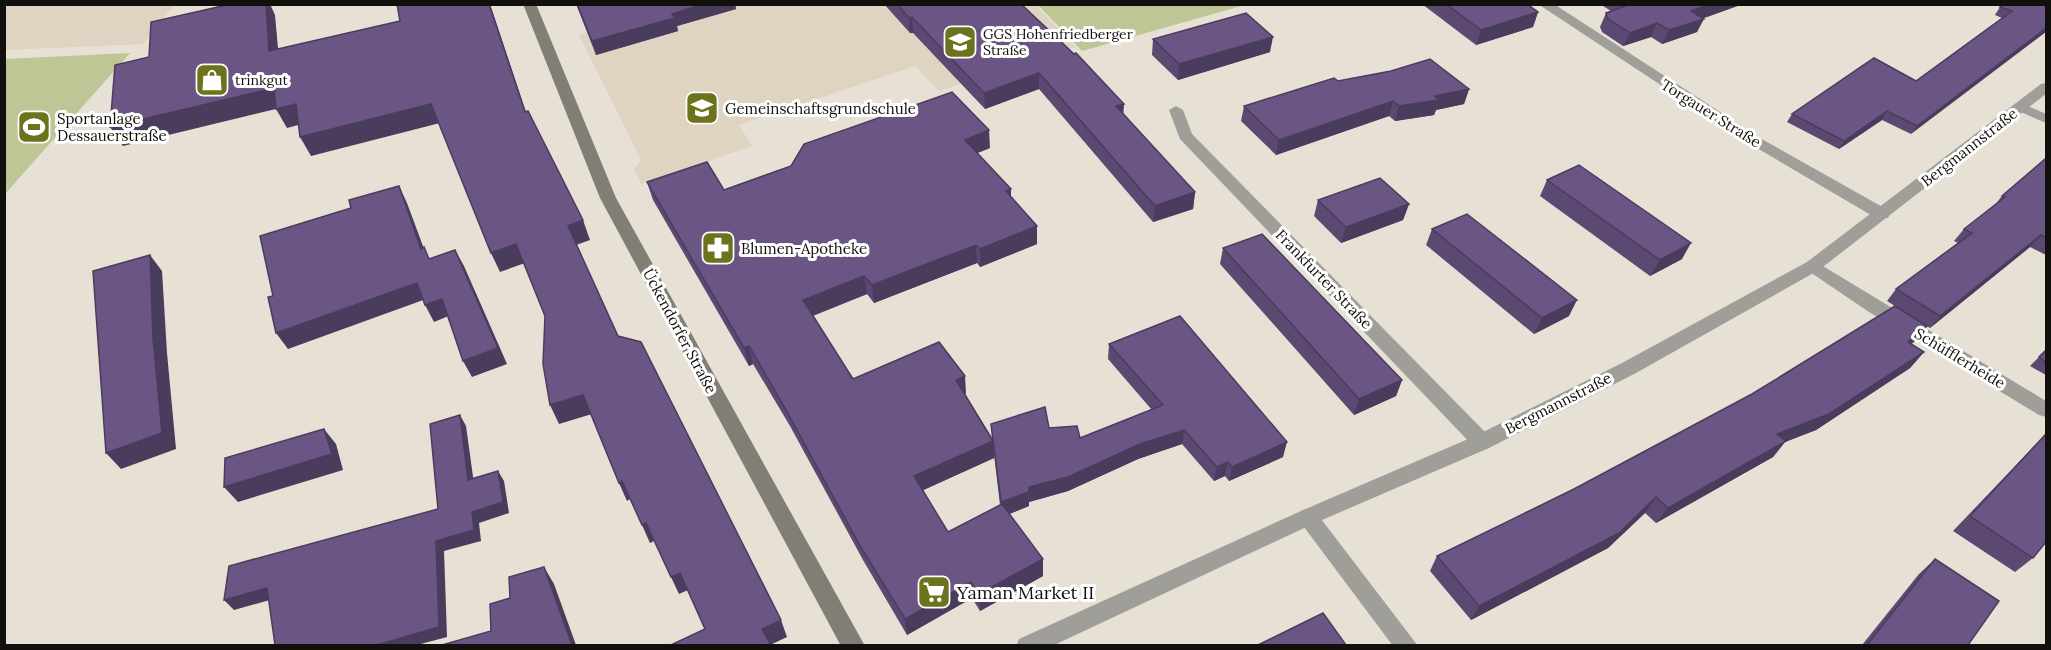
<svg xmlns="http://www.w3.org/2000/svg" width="2051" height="650" viewBox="0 0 2051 650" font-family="Lora,serif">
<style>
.built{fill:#dfd3c2}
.green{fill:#bdc694}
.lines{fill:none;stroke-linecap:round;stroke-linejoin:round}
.minor{fill:#a09e99;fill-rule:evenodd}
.tertiary{fill:#a09e99;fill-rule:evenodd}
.secondary{fill:#817e76;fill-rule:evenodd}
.wall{fill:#5b4972;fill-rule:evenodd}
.shaded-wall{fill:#4a3c5d}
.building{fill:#6a5585;stroke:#4a3c5d;stroke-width:1.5}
.labels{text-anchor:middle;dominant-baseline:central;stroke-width:6;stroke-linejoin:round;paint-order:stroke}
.far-poi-label{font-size:14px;fill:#12100c;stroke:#fff;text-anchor:start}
.poi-label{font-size:15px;fill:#12100c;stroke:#fff;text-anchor:start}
.street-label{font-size:15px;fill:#12100c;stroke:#fff}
.near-poi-label{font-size:18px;fill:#12100c;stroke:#fff;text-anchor:start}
</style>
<rect width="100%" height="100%" fill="#e7e0d5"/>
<!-- built -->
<g class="built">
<polygon points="1035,4 1075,47 939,91 915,66 739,125 752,146 641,184 634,169 641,160 579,35 690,5"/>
<polygon points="4,5 174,5 143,44 5,50"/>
</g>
<!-- green -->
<g class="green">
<polygon points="1038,5 1245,5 1082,51"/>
<polygon points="130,53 5,194 5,59"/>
</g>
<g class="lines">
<!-- minor -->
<g class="minor">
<polygon points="1538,4 1554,4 1760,138 1888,210 1890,214 1888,218 1876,218 1750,144"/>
<polygon points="2021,103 2046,114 2046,123 2016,110 2014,107 2016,104"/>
<polygon points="1176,106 1183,110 1192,134 1489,436 1492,442 1489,448 1482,450 1475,448 1180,139 1169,110"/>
<polygon points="1813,260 2046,401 2046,417 2039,415 1869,312 1807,270 1804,266 1807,262"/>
<polygon points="1308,508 1315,511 1418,646 1393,646 1301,523 1298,517 1301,511"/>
</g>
<!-- tertiary -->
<polygon class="tertiary" points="2046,83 2046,94 1819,270 1636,373 1489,448 1315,523 1052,646 1016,646 1019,639 1301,511 1475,436 1622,363 1807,262 2041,84"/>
<!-- secondary -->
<polygon class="secondary" points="523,4 536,4 616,198 865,646 841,646 600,198"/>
</g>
<!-- wall -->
<g class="wall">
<polygon points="576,4 735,4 736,9 677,26 678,31 596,55"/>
<polygon points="884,4 1021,4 1195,192 1193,209 1153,222 1039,89 985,109 913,33 910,33"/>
<polygon points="1422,4 1527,4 1538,12 1533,27 1476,45"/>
<polygon points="1600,4 1743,4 1703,18 1697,32 1662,44 1651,37 1623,46 1602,32 1600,27 1606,13 1611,11"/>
<polygon points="2046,4 1911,134 1882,120 1839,149 1787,122 1792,114 1916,81 2002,18 1995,15 2000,7"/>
<polygon points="1153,39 1270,52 1178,80 1152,55"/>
<polygon points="1338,81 1469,89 1464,104 1436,110 1434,115 1395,121 1389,116 1276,155 1241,121 1244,106"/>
<path d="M990,148l-13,5 34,44 26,29v18l-57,23 -3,-4 -103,40 -7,-9 -54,22 40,63 113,14 -1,1 27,44 -1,-14 58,4 31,10 72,-28 -44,-51 1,-15 174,113 -54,24 -4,-5 -11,5 -32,-37 -44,15 -70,32 -39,11v4l-20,8 34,45v17l-63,35 -8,-13 -65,37 -44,-75 -73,-134 -37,-62 -4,2 -96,-166 -6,-18 77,8zM994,454l6,51 -52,27 -25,-42 71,-32z"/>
<polygon points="2046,159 2046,255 2030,247 1930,328 1927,326 1911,344 1924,352 1910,368 1816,430 1785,442 1773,457 1656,523 1645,513 1608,548 1471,620 1430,571 1437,556 1574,489 1752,394 1901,310 1887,301 1896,289 1958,243 1954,241 1964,229 1995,205 2002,196"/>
<polygon points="1547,180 1682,259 1650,276 1540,196"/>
<polygon points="1318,200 1409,204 1403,220 1341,243 1314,216"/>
<polygon points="1432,229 1569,316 1534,334 1426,245"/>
<polygon points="1223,248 1402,380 1396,396 1354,415 1220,264"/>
<polygon points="2046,350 2046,375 2030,366"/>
<polygon points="2046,433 2046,542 2033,558 2015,572 1953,531 2037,443"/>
<polygon points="1935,559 1968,645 1862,645 1919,574"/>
</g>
<!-- shaded-wall -->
<g class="shaded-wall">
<polygon points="266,4 270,4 275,15 280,70 269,51"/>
<polygon points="489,4 490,4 532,130 525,112"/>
<polygon points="704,4 735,4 736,9 677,26 678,31 596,55 592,41 672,14"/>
<polygon points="1711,4 1743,4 1685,25 1691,11"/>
<polygon points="1538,12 1533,27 1476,45 1481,30"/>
<polygon points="912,17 913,33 910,33 909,18"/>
<polygon points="1704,19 1697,32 1662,44 1669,30"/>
<polygon points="1657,23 1651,37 1623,46 1630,33"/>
<polygon points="2046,28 2046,32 1911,134 1917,126"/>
<polygon points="1273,37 1270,52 1178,80 1179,64"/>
<polygon points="1039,73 1039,89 985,109 984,93"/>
<polygon points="274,88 296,104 306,123 287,128 276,109 123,146 110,127"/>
<polygon points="1469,89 1464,104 1436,110 1434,115 1395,121 1399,106 1435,96"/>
<polygon points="1393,101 1389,116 1276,155 1279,140"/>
<polygon points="431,104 440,123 311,156 300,137"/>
<polygon points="1124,104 1123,120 1116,106"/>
<polygon points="1887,111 1882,120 1839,149 1844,141"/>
<polygon points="989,130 990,148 965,158 965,140"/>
<polygon points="399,186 407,203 430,265 421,249"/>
<polygon points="1011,189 1011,207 1006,191"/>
<polygon points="1195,192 1193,209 1153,222 1155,206"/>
<polygon points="1409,204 1403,220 1341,243 1346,227"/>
<polygon points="583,220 590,240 576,245 568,226"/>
<polygon points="1037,226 1037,244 980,267 980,249"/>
<polygon points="2041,235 2030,247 1930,328 1940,316"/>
<polygon points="1691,243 1682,259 1650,276 1660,260"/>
<polygon points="516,244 525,263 500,272 491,253"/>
<polygon points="976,245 977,263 874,303 872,285"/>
<polygon points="455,250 464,266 507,364 472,377 463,361"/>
<polygon points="150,255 162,271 167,353 176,449 121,469 106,453 153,338"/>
<polygon points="864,276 867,294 806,318 803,300"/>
<polygon points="417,283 426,299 288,349 276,333"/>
<polygon points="442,299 451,315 434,322 425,305"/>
<polygon points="1577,300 1569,316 1534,334 1542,318"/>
<polygon points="1927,326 1914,342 1894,358 1908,342"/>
<polygon points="749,346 753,364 749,366 744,348"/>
<polygon points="1924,352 1910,368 1816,430 1785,442 1773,457 1656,523 1668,508 1777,434"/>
<polygon points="965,376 966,393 957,398 956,380"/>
<polygon points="1402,380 1396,396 1354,415 1359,399"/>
<polygon points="583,395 592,414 559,424 550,405"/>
<polygon points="460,415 466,426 475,491 468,480"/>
<polygon points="324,429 336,444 343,470 238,502 224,487"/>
<polygon points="1184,430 1182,444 1138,459 1068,491 1029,502 1029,506 1002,517 1001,502 1029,487 1140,444"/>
<polygon points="993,441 994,458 917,493 914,476"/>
<polygon points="1287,442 1283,457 1229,481 1232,467"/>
<polygon points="1228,462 1225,476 1214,481 1217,467"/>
<polygon points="498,471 504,481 509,513 479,523 481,541 444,551 447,637 417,645 377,645 436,541"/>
<polygon points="622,481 630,499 627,501 619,483"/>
<polygon points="1656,497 1645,513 1608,548 1471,620 1479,606"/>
<polygon points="646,523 654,541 650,543 642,525"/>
<polygon points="1043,559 1043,576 980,611 979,594"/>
<polygon points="544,567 554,584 576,645 572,645"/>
<polygon points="680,573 688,590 679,594 671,577"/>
<polygon points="971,582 972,598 907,635 905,619"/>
<polygon points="267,588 277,598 234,610 224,600"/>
<polygon points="781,620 787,637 770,645 767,645 762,629"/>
</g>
<!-- building -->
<g class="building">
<polygon points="231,4 266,4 269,51 400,21 397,4 489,4 525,112 528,111 583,220 568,226 618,336 641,342 781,620 762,629 770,644 767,645 671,645 705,629 680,573 671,577 646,523 642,525 622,481 619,483 583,395 550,405 543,364 545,316 516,244 491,253 431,104 300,137 296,104 276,109 274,88 110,127 115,65 149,57 151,22"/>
<polygon points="577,4 704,4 672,14 675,18 592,41"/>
<polygon points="897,4 1021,4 1074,54 1076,53 1124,104 1116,106 1195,192 1155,206 1039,73 984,93 912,17 909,18"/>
<polygon points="1446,4 1527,4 1538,12 1481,30"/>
<polygon points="1628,4 1711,4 1691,11 1704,19 1669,30 1657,23 1630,33 1608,19 1606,13 1628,5"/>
<polygon points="2004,4 2046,4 2046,28 1917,126 1887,111 1844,141 1792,114 1874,58 1916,81 2012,11 2000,7"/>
<polygon points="1246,13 1273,37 1179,64 1153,39"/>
<polygon points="1430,59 1469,89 1435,96 1439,100 1399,106 1393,101 1279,140 1244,106 1334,78 1338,81 1391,71"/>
<polygon points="952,92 989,130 965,140 1011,189 1006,191 1037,226 980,249 976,245 872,285 864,276 803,300 853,379 939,342 965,376 956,380 993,441 914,476 948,532 1002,504 1043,559 979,594 971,582 905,619 859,544 785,408 749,346 744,348 647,182 707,162 724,190 791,166 804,144"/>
<polygon points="2045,159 2046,159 2046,238 2041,235 1940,316 1896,289 1972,233 1964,229 2005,197 2002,196"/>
<polygon points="1579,165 1691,243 1660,260 1547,180"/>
<polygon points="1380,178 1409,204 1346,227 1318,200"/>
<polygon points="399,186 421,249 424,247 429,259 455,250 498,348 463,361 442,299 425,305 417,283 276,333 268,297 273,296 260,236 351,208 349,200"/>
<polygon points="1467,214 1577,300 1542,318 1432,229"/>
<polygon points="1262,234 1402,380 1359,399 1223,248"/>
<polygon points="150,255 153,338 162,433 106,453 93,271"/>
<polygon points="1895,306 1927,326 1908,342 1924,352 1829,414 1777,434 1786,441 1668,508 1656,497 1619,533 1479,606 1437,556 1574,489 1752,394"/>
<polygon points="1180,316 1287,442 1232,467 1228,462 1217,467 1184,430 1140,444 1068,477 1029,487 1029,492 1001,502 991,424 1045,407 1049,428 1077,426 1080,438 1163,405 1109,344"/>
<polygon points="2046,350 2046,362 2039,357"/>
<polygon points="460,415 468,480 498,471 503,502 472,512 474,530 436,541 439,627 377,645 275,645 267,588 224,600 229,566 438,509 430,424"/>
<polygon points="324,429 332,454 224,487 225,458"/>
<polygon points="2046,434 2046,542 2033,558 1970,516"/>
<polygon points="1935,559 1999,601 1968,645 1867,645"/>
<polygon points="544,567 572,645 442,645 491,631 490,604 510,598 509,577"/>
<polygon points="1323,613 1346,645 1258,645"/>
</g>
<!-- icons -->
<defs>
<symbol id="school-square" viewBox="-11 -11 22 22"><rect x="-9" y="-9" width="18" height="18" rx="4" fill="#6c731c" stroke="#fff"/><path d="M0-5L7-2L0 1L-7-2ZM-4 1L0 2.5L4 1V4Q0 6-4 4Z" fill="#fff"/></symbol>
<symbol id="shop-square" viewBox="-11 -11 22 22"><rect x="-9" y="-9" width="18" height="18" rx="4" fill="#6c731c" stroke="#fff"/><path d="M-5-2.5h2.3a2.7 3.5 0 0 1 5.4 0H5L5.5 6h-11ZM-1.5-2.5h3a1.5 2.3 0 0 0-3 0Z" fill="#fff"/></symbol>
<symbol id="stadium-square" viewBox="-11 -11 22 22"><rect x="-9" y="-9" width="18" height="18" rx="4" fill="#6c731c" stroke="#fff"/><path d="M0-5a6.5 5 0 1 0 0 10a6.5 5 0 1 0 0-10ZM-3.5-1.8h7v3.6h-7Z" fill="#fff"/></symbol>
<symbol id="pharmacy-square" viewBox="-11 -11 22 22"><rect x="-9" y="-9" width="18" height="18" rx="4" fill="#6c731c" stroke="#fff"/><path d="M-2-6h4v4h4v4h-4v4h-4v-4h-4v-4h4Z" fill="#fff"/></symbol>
<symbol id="supermarket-square" viewBox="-11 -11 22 22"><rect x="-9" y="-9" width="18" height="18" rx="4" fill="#6c731c" stroke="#fff"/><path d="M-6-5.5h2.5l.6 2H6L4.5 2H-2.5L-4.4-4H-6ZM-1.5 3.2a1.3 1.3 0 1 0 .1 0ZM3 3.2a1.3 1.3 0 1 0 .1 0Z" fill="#fff"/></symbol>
</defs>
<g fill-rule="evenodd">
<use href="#school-square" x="941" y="23" width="38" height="38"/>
<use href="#shop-square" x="193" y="61" width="38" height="38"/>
<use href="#school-square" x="683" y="89" width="38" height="38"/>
<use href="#stadium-square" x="15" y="108" width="38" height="38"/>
<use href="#pharmacy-square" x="699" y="229" width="38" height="38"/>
<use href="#supermarket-square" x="915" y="573" width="38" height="38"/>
</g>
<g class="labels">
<!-- far-poi labels -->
<g class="far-poi-label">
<text x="983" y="34">GGS Hohenfriedberger<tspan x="983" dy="16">Straße</tspan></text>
<text x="235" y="80">trinkgut</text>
</g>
<!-- poi labels -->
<g class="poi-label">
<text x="725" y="108">Gemeinschaftsgrundschule</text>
<text x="57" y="118">Sportanlage<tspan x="57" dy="17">Dessauerstraße</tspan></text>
<text x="741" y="248">Blumen-Apotheke</text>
</g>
<!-- street labels -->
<g class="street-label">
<text transform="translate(1711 113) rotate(32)">Torgauer Straße</text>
<text transform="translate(1969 147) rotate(-38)">Bergmannstraße</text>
<text transform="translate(1324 279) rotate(46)">Frankfurter Straße</text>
<text transform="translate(680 331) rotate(62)">Ückendorfer Straße</text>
<text transform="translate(1960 358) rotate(31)">Schüfflerheide</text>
<text transform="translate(1558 403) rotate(-27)">Bergmannstraße</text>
</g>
<!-- near-poi labels -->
<g class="near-poi-label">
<text x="957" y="592">Yaman Market II</text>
</g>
</g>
<!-- border -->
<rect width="2051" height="650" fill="none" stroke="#12100c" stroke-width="12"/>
</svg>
